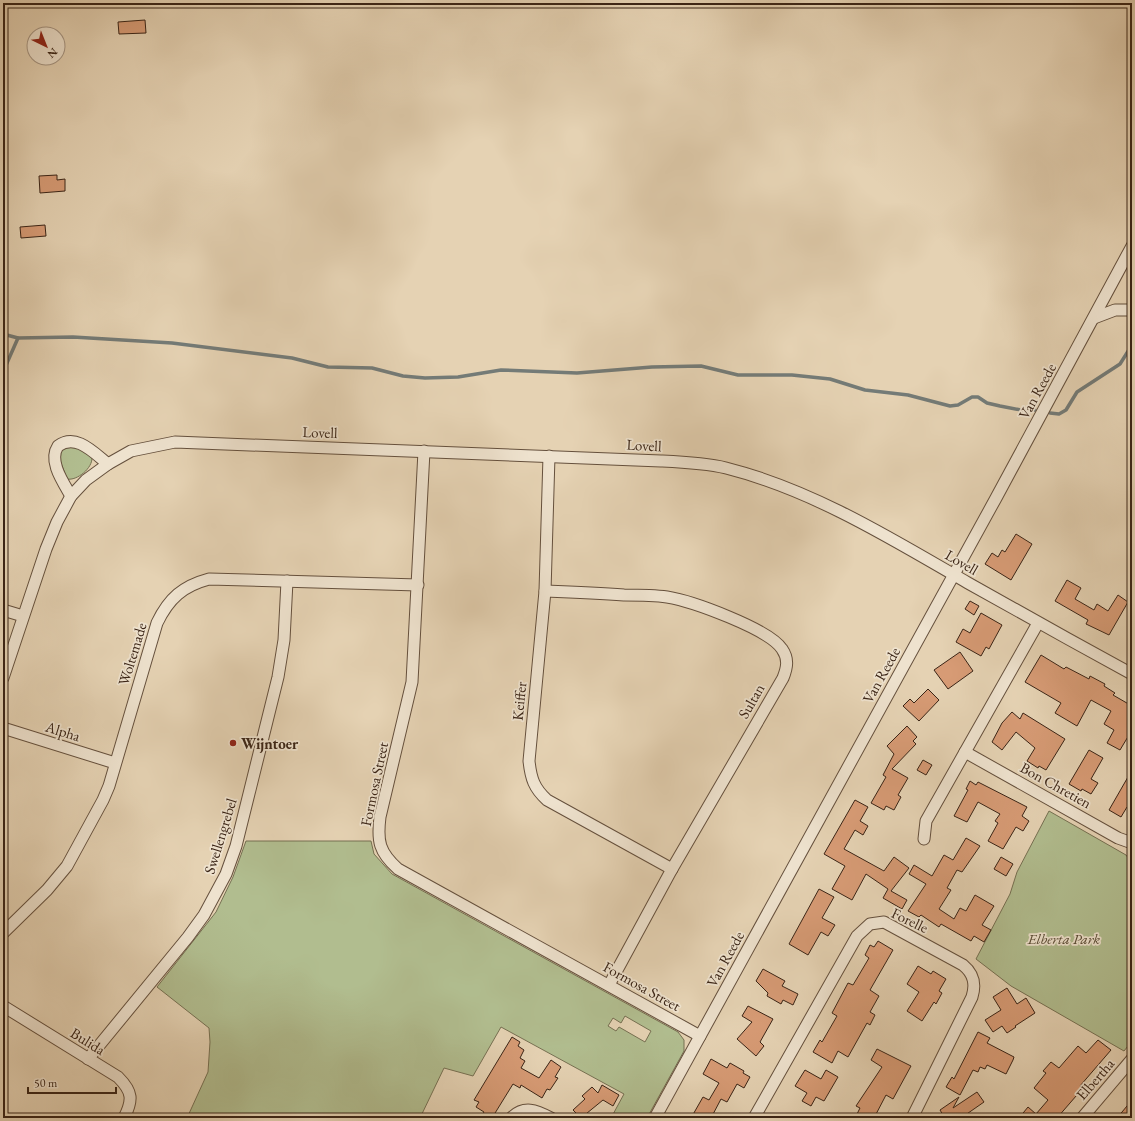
<svg xmlns="http://www.w3.org/2000/svg" width="1135" height="1121" viewBox="0 0 1135 1121" font-family="'EB Garamond',serif">
<style>
.green{fill:#b1bd8f;stroke:#767052;fill-rule:evenodd}
.lines{fill:none;stroke-linecap:round;stroke-linejoin:round}
.stream{stroke:#747b77;stroke-width:3.5}
.building{fill:#d79b75;stroke:#3a2416}
.minor-casing{stroke:#65503d;stroke-width:13}
.minor{stroke:#eee2ce;stroke-width:11}
.poi-dot{fill:#8f2418;stroke:#eee2ce;stroke-width:1.5}
.labels{text-anchor:middle;dominant-baseline:central;stroke-width:3.5;stroke-linejoin:round;paint-order:stroke}
.street-label{font-size:15px;fill:#3a2416;stroke:#eee2ce}
.poi-label{font-size:15px;font-weight:bold;fill:#3a2416;stroke:#eee2ce;text-anchor:start}
.park-label{font-size:15px;font-style:italic;fill:#584a34;stroke:#eee2ce}
</style>
<rect width="100%" height="100%" fill="#e5d2b3"/>
<filter id="stains"><feTurbulence type="fractalNoise" baseFrequency=".005" numOctaves="4"/><feColorMatrix values="0 0 0 0 .2 0 0 0 0 .09 0 0 0 0 .02 0 0 0 .5 -.17"/></filter>
<radialGradient id="worn" r=".72"><stop offset=".6" stop-color="#630" stop-opacity="0"/><stop offset="1" stop-color="#630" stop-opacity=".3"/></radialGradient>
<!-- green -->
<g class="green">
<path d="M76,446l16,11c1,11 -15,24 -25,22l-9,-24 3,-7z"/>
<polygon points="1049,811 1126,855 1132,863 1132,1041 1124,1051 1011,986 976,959 1010,894 1017,872"/>
<path d="M246,841h125l3,13 18,20 286,158 6,8v11l-37,67h-36l13,-24 -123,-67 -28,49 -29,-8 -24,50h-233l21,-46 2,-30 -1,-14 -52,-41 59,-75 17,-35zM625,1016l26,15 -6,11 -26,-15 -3,4 -8,-5 5,-8 8,5z"/>
</g>
<g class="lines">
<!-- stream -->
<g class="stream">
<polyline points="3,334 18,338 73,337 172,343 292,358 328,367 372,368 403,376 425,378 458,377 501,370 577,373 652,367 701,366 738,375 792,375 830,379 865,390 908,395 950,406 958,405 972,397 978,397 987,403 1000,406 1026,411 1035,410"/>
<polyline points="3,372 18,338"/>
<polyline points="1050,413 1059,414 1066,410 1077,392 1120,364 1132,345"/>
</g>
</g>
<!-- building -->
<g class="building">
<polygon points="145,20 146,33 119,34 118,22"/>
<polygon points="57,175 57,180 65,179 65,191 40,193 39,176"/>
<polygon points="45,225 46,236 21,238 20,227"/>
<polygon points="1016,534 1032,544 1011,580 985,564 992,553 998,557 1002,550 1005,552"/>
<polygon points="1067,580 1081,588 1075,599 1094,610 1097,604 1108,611 1118,595 1128,602 1109,635 1086,624 1088,620 1055,601"/>
<polygon points="970,601 979,606 974,615 965,609"/>
<polygon points="981,613 1002,625 989,649 986,647 981,656 956,642 963,629 970,633"/>
<polygon points="960,652 973,671 948,689 934,670"/>
<polygon points="1041,655 1064,669 1066,667 1089,679 1090,676 1105,684 1104,686 1115,693 1113,695 1132,706 1132,730 1120,750 1107,743 1114,730 1104,724 1111,711 1091,700 1077,726 1055,713 1061,703 1025,682"/>
<polygon points="928,689 939,700 919,721 903,706 910,699 914,703"/>
<polygon points="1012,712 1020,719 1023,713 1065,739 1046,770 1039,766 1038,768 1027,761 1035,748 1016,732 1002,750 992,742 1002,723"/>
<polygon points="907,726 917,737 913,741 916,744 892,769 908,778 898,795 901,797 894,810 886,806 884,810 871,803 886,777 883,775 894,754 887,746"/>
<polygon points="1089,750 1103,758 1091,779 1098,783 1091,794 1082,789 1081,791 1069,784"/>
<polygon points="923,760 932,765 926,775 917,770"/>
<polygon points="1132,770 1132,810 1127,807 1121,817 1109,810"/>
<polygon points="970,781 976,785 978,782 1027,807 1022,816 1029,821 1023,831 1016,827 1003,849 988,841 998,823 995,821 1000,814 978,802 967,822 954,816 968,790 966,789"/>
<polygon points="855,800 868,807 860,821 868,826 863,835 855,830 844,849 884,871 894,857 909,868 891,891 907,900 902,909 883,898 888,889 866,874 852,900 832,889 845,866 824,854"/>
<polygon points="966,838 980,846 962,872 957,870 947,888 951,890 939,909 954,919 960,908 966,911 975,895 994,906 982,925 991,930 984,942 974,936 971,941 941,924 939,927 921,915 919,917 908,911 926,884 909,874 914,865 932,876 944,855 953,860"/>
<polygon points="1001,857 1013,864 1006,876 994,869"/>
<polygon points="819,889 834,897 822,918 835,925 828,936 821,932 808,955 789,944"/>
<polygon points="878,941 893,950 870,990 879,996 870,1012 875,1015 870,1025 867,1023 848,1057 838,1051 832,1063 813,1052 820,1040 822,1042 837,1016 832,1013 848,983 853,985 869,958 865,955 870,945 874,947"/>
<polygon points="918,966 931,974 933,971 946,979 939,991 942,993 936,1004 934,1002 922,1021 907,1011 919,992 907,984"/>
<polygon points="763,969 785,981 782,986 798,994 793,1005 783,1000 781,1004 767,996 768,993 756,981"/>
<polygon points="1007,988 1017,1004 1026,998 1035,1013 1015,1026 1016,1027 1007,1033 1002,1026 993,1032 985,1020 1001,1010 993,997"/>
<polygon points="748,1006 773,1019 760,1042 764,1046 756,1056 737,1039 752,1022 742,1016"/>
<polygon points="978,1032 990,1038 987,1043 1014,1057 1013,1060 1006,1074 987,1065 985,1069 980,1067 978,1072 973,1070 960,1095 946,1087 952,1077 954,1079"/>
<polygon points="512,1037 520,1042 518,1046 524,1050 520,1058 525,1061 521,1068 539,1078 551,1060 561,1067 555,1077 558,1078 550,1090 547,1089 542,1098 521,1085 520,1088 513,1084 492,1118 480,1118 484,1112 476,1107 479,1102 474,1100"/>
<polygon points="1098,1040 1111,1050 1080,1086 1083,1088 1057,1118 1019,1118 1028,1107 1036,1114 1048,1100 1034,1088 1046,1073 1043,1071 1051,1062 1059,1068 1078,1046 1086,1053"/>
<polygon points="877,1049 911,1066 893,1099 886,1095 874,1118 855,1118 860,1108 856,1106 882,1067 871,1060"/>
<polygon points="711,1059 727,1068 730,1063 744,1071 743,1073 750,1077 744,1088 737,1084 727,1102 721,1099 711,1118 691,1118 703,1097 709,1100 719,1083 703,1074"/>
<polygon points="805,1070 821,1079 826,1070 838,1077 824,1101 816,1097 811,1106 802,1101 807,1093 795,1086"/>
<polygon points="602,1085 619,1095 613,1106 603,1100 581,1118 573,1110 585,1099 582,1096 592,1087 598,1093"/>
<polygon points="977,1092 984,1102 961,1118 939,1118 943,1115 940,1110 959,1097 953,1108"/>
<polygon points="1132,1100 1132,1118 1117,1118"/>
</g>
<g class="lines">
<defs>
<g id="minor">
<polyline points="1094,318 1115,310 1132,310"/>
<path d="M424,451l-12,231 -32,135c-3,24 -1,35 18,52l302,167"/>
<path d="M549,456l-4,135 -16,170c2,18 5,27 18,39l125,69"/>
<path d="M71,496c-8,-14 -23,-35 -13,-50 18,-13 35,6 50,18"/>
<path d="M545,591c27,1 53,2 79,4 14,0 29,0 43,2 25,4 102,32 115,52 7,10 5,19 1,29l-111,191 -63,116"/>
<polyline points="3,610 23,616"/>
<polyline points="1038,623 965,752 1118,838 1132,843"/>
<path d="M3,678l43,-129 11,-27 14,-26 15,-16 22,-16 23,-13 44,-9 486,19c21,1 44,2 65,7 87,22 166,71 242,115 55,31 109,61 164,91"/>
<polyline points="3,728 115,763"/>
<polyline points="924,839 926,821 965,752"/>
<path d="M3,933l44,-43 20,-24 36,-66 6,-14 48,-163c12,-25 26,-37 52,-44l209,6"/>
<path d="M3,1006l115,71c15,15 15,23 6,41"/>
<polyline points="88,1059 188,937 204,915 226,874 236,846 278,677 284,640 287,581"/>
<path d="M511,1118c13,-13 25,-8 40,0"/>
<polyline points="655,1118 996,498 1132,246"/>
<path d="M754,1118l103,-182 13,-12 14,-2 79,43c11,9 13,19 9,32l-60,121"/>
<polyline points="1082,1118 1132,1059"/>
</g>
</defs>
<!-- minor casing -->
<use href="#minor" class="minor-casing"/>
<!-- minor -->
<use href="#minor" class="minor"/>
</g>
<!-- markers -->
<circle class="poi-dot" cx="233" cy="743" r="4"/>
<g class="labels">
<!-- street labels -->
<g class="street-label">
<text transform="translate(1037 391) rotate(-61)">Van Reede</text>
<text transform="translate(320 432) rotate(2)">Lovell</text>
<text transform="translate(644 445) rotate(3)">Lovell</text>
<text transform="translate(962 562) rotate(30)">Lovell</text>
<text transform="translate(132 654) rotate(-73)">Woltemade</text>
<text transform="translate(881 675) rotate(-61)">Van Reede</text>
<text transform="translate(519 701) rotate(-84)">Keiffer</text>
<text transform="translate(751 701) rotate(-60)">Sultan</text>
<text transform="translate(63 731) rotate(17)">Alpha</text>
<text transform="translate(374 784) rotate(-78)">Formosa Street</text>
<text transform="translate(1056 785) rotate(29)">Bon Chretien</text>
<text transform="translate(220 836) rotate(-73)">Swellengrebel</text>
<text transform="translate(910 920) rotate(26)">Forelle</text>
<text transform="translate(725 959) rotate(-61)">Van Reede</text>
<text transform="translate(642 986) rotate(29)">Formosa Street</text>
<text transform="translate(88 1041) rotate(32)">Bulida</text>
<text transform="translate(1095 1079) rotate(-49)">Elbertha</text>
</g>
<!-- poi labels -->
<g class="poi-label">
<text x="241" y="743">Wijntoer</text>
</g>
<!-- park labels -->
<g class="park-label">
<text x="1064" y="938">Elberta Park</text>
</g>
</g>
<!-- margin -->
<rect width="1135" height="1121" fill="none" stroke="#e5d2b3" stroke-width="16"/>
<rect x="4" y="4" width="1127" height="1113" fill="none" stroke="#3a2416" stroke-width="2"/>
<rect x="8" y="8" width="1119" height="1105" fill="none" stroke="#3a2416"/>
<!-- north arrow -->
<g transform="translate(46 46) rotate(137)"><circle r="19" fill="#eee2ce" stroke="#a69684"/>
<path d="M0-3L7 15L0 10L-7 15Z" fill="#8f2418"/>
<text y="-6" font-size="11" font-weight="bold" text-anchor="middle" fill="#3a2416">N</text>
</g>
<!-- scale -->
<path d="M28 1087v6h88v-6" fill="none" stroke="#3a2416" stroke-width="2"/>
<text x="34" y="1087" font-size="12" fill="#3a2416" stroke="#eee2ce" stroke-width="3" paint-order="stroke">50 m</text>
<rect width="100%" height="100%" filter="url(#stains)"/>
<rect width="100%" height="100%" fill="url(#worn)"/>
</svg>
